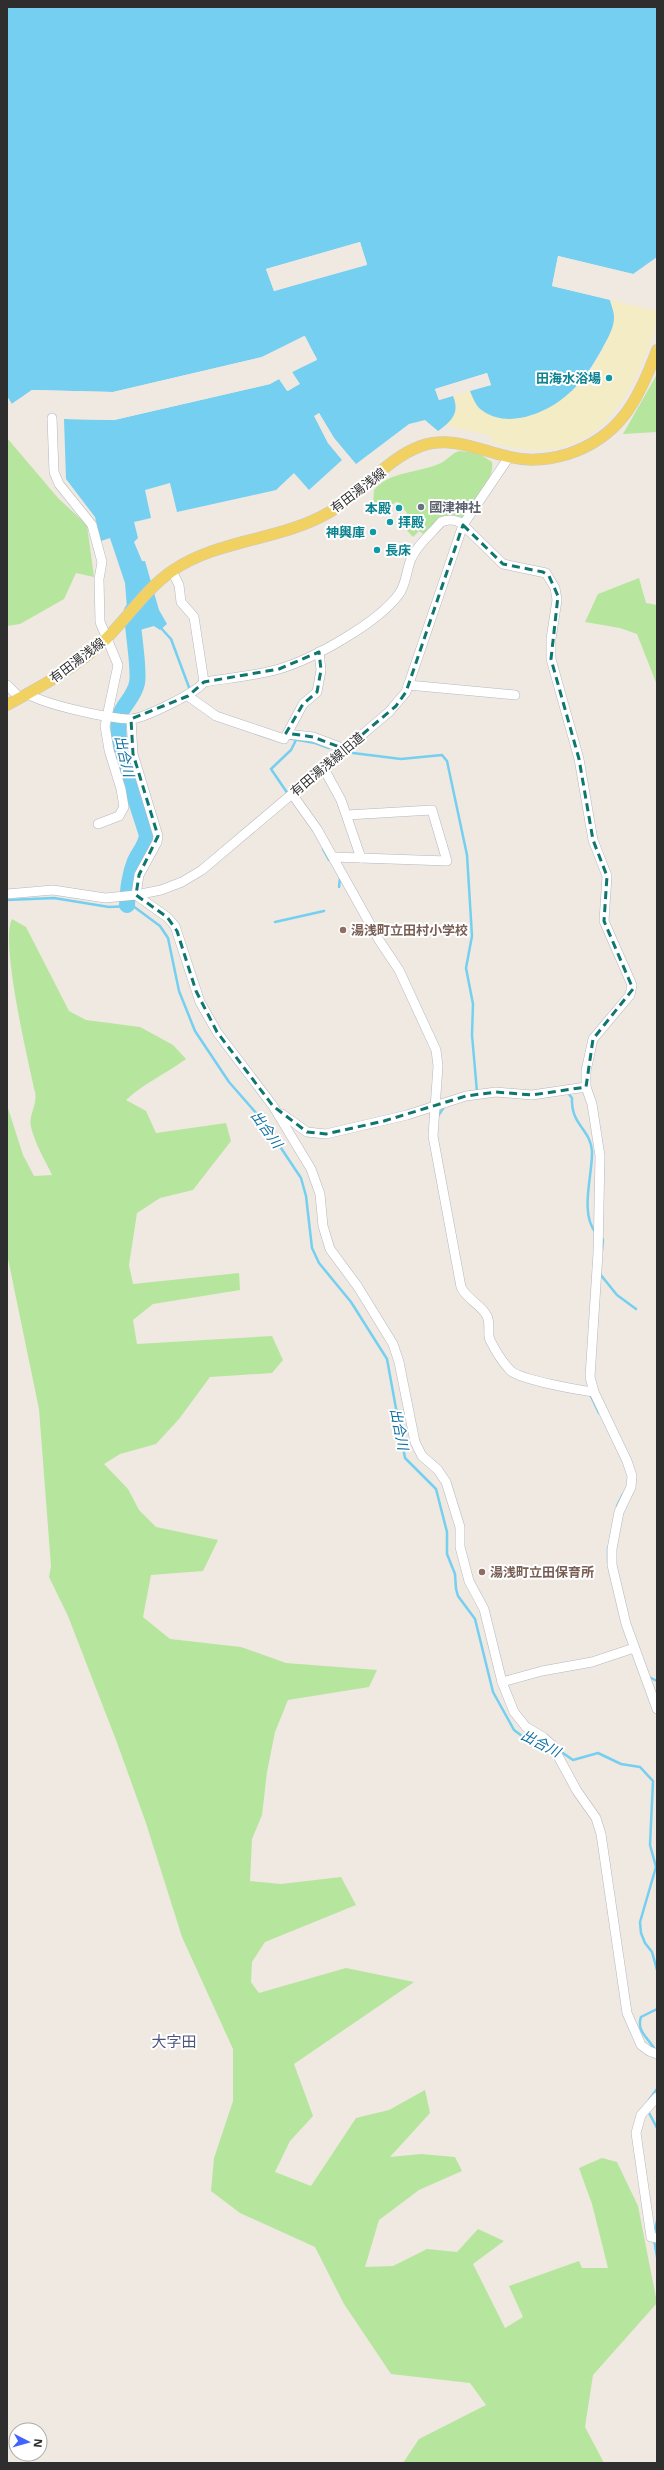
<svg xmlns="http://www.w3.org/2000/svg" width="664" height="2470" viewBox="0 0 664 2470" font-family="'Open Sans','Noto Sans JP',sans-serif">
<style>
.green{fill:#b6e59e}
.sand{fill:#f3ecc5}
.water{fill:#75cff0;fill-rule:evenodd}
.pier{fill:#efe9e1;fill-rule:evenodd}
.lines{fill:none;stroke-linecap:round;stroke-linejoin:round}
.stream{stroke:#75cff0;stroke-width:2.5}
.river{stroke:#75cff0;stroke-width:16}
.minor-casing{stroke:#b4b7c1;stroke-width:10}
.major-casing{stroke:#c9c9c9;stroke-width:12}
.minor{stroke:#fff;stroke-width:9}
.major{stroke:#f2d163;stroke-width:11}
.marked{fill:none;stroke:#0f766e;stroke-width:3;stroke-dasharray:8 5;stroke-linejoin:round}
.culture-dot{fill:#0f9aa8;stroke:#fff;stroke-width:1.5}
.worship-dot{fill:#6b7280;stroke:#fff;stroke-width:1.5}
.education-dot{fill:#8d6e63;stroke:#fff;stroke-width:1.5}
.labels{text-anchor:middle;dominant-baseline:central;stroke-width:4;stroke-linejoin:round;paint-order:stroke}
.culture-label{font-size:13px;font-weight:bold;fill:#0d838f;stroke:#fff;text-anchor:end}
.street-label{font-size:13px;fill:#2e2e2e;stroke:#fff}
.worship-label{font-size:13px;font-weight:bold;fill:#5b616d;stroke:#fff;text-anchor:start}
.education-label{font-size:13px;font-weight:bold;fill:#785e54;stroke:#fff;text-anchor:start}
.water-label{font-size:14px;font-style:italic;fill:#0d6fa3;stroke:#fff}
.quarter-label{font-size:15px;fill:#4d5680;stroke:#fff}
</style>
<rect width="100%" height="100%" fill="#efe9e1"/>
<!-- green -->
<g class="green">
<polygon points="657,373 657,432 623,434 656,376"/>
<polygon points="7,438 58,498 87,525 94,577 76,573 64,599 20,624 7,626"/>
<path d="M459,451l19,2 14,9c3,19 -19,41 -29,56 -17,-9 -27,6 -38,17l-6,-4 -6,6 -11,-12 5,-12 -9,-11h-2l-13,9 -10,-6 1,-15c15,-19 46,-17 67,-27 6,-3 11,-10 18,-12z"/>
<polygon points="639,578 646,603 657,605 657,685 637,634 620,628 585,622 598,594"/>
<path d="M12,919l14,8 43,84 17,9 54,7 33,18 13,14c-20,15 -42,24 -60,41l20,11 10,22 70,-10 5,18 -38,49 -33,8 -23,15 -8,52 4,19 106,-11 1,17 -87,14 -20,16 4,24 135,-8 11,24 -11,13 -62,4 -31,42 -23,25 -36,10 -16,10 24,25 11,21 17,17 62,13 -15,31 -52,4 -8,42 27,22 71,8 45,16 91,7 -8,17 -81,13 -13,32 -8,40 -5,43 -10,24 -2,42 31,3 60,-7 15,28 -91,37 -13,20 -1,20 8,11 87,-25 68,14 -120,82 19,52 -23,25 -15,31 36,14 45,-68 33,-8 36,-20 5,23 -40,44 31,-3 34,3 7,14 -43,19 -40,30 -14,47 28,-1 34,-17 30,3 21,-23 26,12 -31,23 32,64 18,-11 -14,-31 70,-25 3,7h26l-16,-64 -13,-36 23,-10 15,4 21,44 19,97 -64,72 -8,52 19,36h-201l16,-24 67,-34 -16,-22 -79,-9 -47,-70 -29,-57 -75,-34 -29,-22 3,-33 19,-57v-52l-51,-112 -36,-114 -30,-83 -48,-124 -19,-39 2,-11 -12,-157 -32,-155v-149l16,50 11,21 18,-1c-7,-15 -17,-31 -21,-48 -3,-11 7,-23 4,-35 -7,-32 -35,-149 -23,-173z"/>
</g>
<!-- sand -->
<path class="sand" d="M610,300l47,11c0,22 -11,45 -20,64 -33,66 -74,89 -147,67l2,-6 -42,-9 -3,-3c9,-9 11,-16 6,-28l17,-5c5,11 11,13 22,19 5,3 11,8 16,8 49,6 117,-72 102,-118z"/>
<!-- water -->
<path class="water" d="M7,7h650v250l-24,17 -75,-18 -6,30 58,14c1,5 4,11 4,17 0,12 -7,22 -12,32 -9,16 -20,34 -35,46 -20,18 -59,34 -84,16 -7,-4 -10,-13 -13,-20l21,-6 -4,-12 -52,16 4,11 14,-4c7,17 -1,25 -15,35l-13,-11 -16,4 -53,40 -22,-26 -15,-25 -4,4 13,26 14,17 -33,30 -15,-17 -18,17 -99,22 -7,-29 -25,7 6,28 -17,4 4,16 -4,4 8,19h3l14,49 8,14 -7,6 -6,-4 -25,7 -4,-50 -15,-45 -9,3 -6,-24 -29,-38 -2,-60 50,1 156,-36 9,-5 9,12 11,-7 -7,-12 25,-13 -13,-23 -42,21 -149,35 -81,-2 -20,14 -5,-8zM360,242l7,22 -93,27 -8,-22z"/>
<!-- pier -->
<g class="pier">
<path d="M360,242l7,23 -93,26 -8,-22zM359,244l6,19 -89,26 -7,-18z"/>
<polygon points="558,256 633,274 636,275 633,276 559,258 554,284 610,298 612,300 552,286"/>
<polygon points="305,336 317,360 292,372 300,384 287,391 279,379 270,384 114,420 64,419 64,417 113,418 270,382 279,377 288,388 297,384 291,371 314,359 304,339 263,359 113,394 32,392 13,405 10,405 32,390 113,392 262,357"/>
<polygon points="487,373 491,385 468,391 470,389 488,384 486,376 438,390 440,398 455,395 439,400 435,389"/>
<polygon points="319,413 334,438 357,466 354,466 332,440 319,416 317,417 329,442 344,459 344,462 328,443 314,416"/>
</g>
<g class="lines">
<!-- stream -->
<g class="stream">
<polyline points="160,627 171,639 190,690"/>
<polyline points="287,738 315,743 329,748"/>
<polyline points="345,752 401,759 442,755 447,761 467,855 472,936 466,968 473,1004 472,1035 477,1092"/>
<polyline points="288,794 271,769 291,750 296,740"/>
<polyline points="323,849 329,860"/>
<polyline points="339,887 340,878"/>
<polyline points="7,900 54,898 109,907 133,906 160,926 168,938 179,991 195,1031 229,1082 263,1121 301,1178 306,1196 312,1248 319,1263 351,1302 387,1359 405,1458 436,1489 447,1532 447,1554 455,1574 456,1589 458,1596 475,1619 493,1692 514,1730 522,1736 548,1746"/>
<polyline points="275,922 324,911"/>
<path d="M568,1093l4,5c-1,28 18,30 20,53 1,23 -13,62 4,82"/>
<polyline points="438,1116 444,1107"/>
<polyline points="601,1237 603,1240 602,1251"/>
<polyline points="600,1274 617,1295 636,1309"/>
<polyline points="590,1394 599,1413"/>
<polyline points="617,1506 623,1494"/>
<polyline points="608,1563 608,1548"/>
<polyline points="649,1677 657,1681"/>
<polyline points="560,1751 573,1760 598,1753 621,1764 640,1767 653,1781 650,1845 656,1867 640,1922 641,1933 645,1943 652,1952 657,1970"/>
<path d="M655,2050c-6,-12 -19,-18 -14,-33l16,-8"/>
<polyline points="649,2100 657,2089"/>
<polyline points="648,2111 657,2128"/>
<polyline points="654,2233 657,2221"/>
<polyline points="654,2239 657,2257"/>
</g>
<!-- river -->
<path class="river" d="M127,905c1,-16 2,-29 8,-44 4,-9 11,-15 12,-26l-26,-80c-2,-14 -6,-35 3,-48 6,-9 11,-14 13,-24 3,-14 -5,-55 -5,-72"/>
<defs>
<g id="minor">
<polyline points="52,418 54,472 59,484 92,525 102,562 99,579 100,622 118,665 105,726 109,750 121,789 124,807 119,816 98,824"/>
<polyline points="172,571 179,585 181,602 194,617 204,682"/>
<polyline points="7,685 20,698"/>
<polyline points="408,685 515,695"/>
<path d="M28,694c18,11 82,25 103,25 14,-1 65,-26 73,-37 24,-4 51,-6 75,-13 34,-10 99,-46 120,-75 8,-11 7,-25 13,-37 6,-13 20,-24 29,-35 7,-3 13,-3 20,1l42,41 43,9 9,15 2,12 -6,39v20l28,100 14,81 14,36 -3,45 28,64 -2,10 -37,44 -7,32v16l6,17 8,52 -2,97 -8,124 4,15 33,69 5,15 -1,11 -12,25 -7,37v16l14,59 31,85"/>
<polyline points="188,696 216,716 284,739 287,734 313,737 345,749"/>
<polyline points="131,719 133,754 158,836 157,842 139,875 136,895 167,917 175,926 200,1002 217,1032 273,1106 311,1169 320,1194 323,1226 330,1249 358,1287 393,1344 399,1362 415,1442 422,1456 438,1470 446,1482 460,1527 460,1547 469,1581 484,1609 502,1682 514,1712 526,1727 543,1737 552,1745 577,1791 596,1818 601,1834 627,2013 641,2045 649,2051 657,2054"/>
<polyline points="287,734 303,704 317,692 321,670 319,652"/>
<polyline points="323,767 341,800 361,858 333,857"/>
<path d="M292,794l25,35 62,111 20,30 37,80 2,16 -5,70 28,151c6,13 20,17 26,29 4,9 0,17 3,24 5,10 13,23 21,31 11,9 67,19 83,21"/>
<polyline points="347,815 432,810 447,861 361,858"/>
<polyline points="7,894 53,890 105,898 136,895 161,890 182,882 202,870 389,712 406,692 463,525 509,457"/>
<polyline points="282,1114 307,1132 326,1134 407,1115 466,1096 496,1092 532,1095 586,1087"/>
<polyline points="502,1682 542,1671 592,1662 634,1648"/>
<polyline points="657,2097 641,2115 636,2133 651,2237 657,2238"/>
</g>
<path id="major" d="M7,705c35,-19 70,-38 99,-66 22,-22 40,-50 66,-68 46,-32 107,-30 156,-58 33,-18 57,-54 93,-67 30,-11 60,5 89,11 20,5 38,3 58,-3 52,-17 71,-55 89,-104"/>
</defs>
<!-- minor casing -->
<use href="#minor" class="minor-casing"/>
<!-- major casing -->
<use href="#major" class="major-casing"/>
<!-- minor -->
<use href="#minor" class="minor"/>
<!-- major -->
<use href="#major" class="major"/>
</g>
<!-- marked area -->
<path class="marked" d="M463,525l40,39 40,8 6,4 9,20 -7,63 28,100 14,81 14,36 -3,45 29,68 -40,50 -7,48 -54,8 -36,-3 -30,4 -82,25 -58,13 -19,-2 -34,-26 -56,-74 -21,-41 -19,-60 -10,-14 -31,-22 3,-20 19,-39 -25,-82 -2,-35 57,-23 16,-14 75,-13 40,-17 2,18 -4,22 -14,12 -17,29 27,4 32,12 51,-43 10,-14z"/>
<!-- markers -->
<g class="culture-dot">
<circle cx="609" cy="378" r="4"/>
<circle cx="399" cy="508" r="4"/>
<circle cx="390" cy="522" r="4"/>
<circle cx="373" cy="532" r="4"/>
<circle cx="377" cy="550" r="4"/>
</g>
<circle class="worship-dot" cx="421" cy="507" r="4"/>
<g class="education-dot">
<circle cx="343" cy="930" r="4"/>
<circle cx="482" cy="1572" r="4"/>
</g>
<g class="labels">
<!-- culture labels -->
<g class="culture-label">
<text x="601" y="378">田海水浴場</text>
<text x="391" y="508">本殿</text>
<text x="398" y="522" text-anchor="start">拝殿</text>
<text x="365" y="532">神輿庫</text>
<text x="385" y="550" text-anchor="start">長床</text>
</g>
<!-- street labels -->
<g class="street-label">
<text transform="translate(358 490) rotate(-37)">有田湯浅線</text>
<text transform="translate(77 660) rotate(-37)">有田湯浅線</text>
<text transform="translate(327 764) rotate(-40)">有田湯浅線旧道</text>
</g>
<!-- worship labels -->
<g class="worship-label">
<text x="429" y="507">國津神社</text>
</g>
<!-- education labels -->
<g class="education-label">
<text x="351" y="930">湯浅町立田村小学校</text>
<text x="490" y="1572">湯浅町立田保育所</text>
</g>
<!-- water labels -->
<g class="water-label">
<text transform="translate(125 756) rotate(77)">出合川</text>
<text transform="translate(267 1129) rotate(54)">出合川</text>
<text transform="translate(400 1429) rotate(79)">出合川</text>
<text transform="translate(541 1743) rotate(27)">出合川</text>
</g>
<!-- quarter labels -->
<g class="quarter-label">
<text x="174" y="2041">大字田</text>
</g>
</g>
<!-- border -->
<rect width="664" height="2470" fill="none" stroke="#2e2e2e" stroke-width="16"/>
<!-- north arrow -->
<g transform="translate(28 2442) rotate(96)"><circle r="19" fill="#ffffff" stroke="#ababab"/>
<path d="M0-3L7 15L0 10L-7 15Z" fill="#4264fb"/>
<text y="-6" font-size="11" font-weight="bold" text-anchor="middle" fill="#2e2e2e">N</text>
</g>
</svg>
